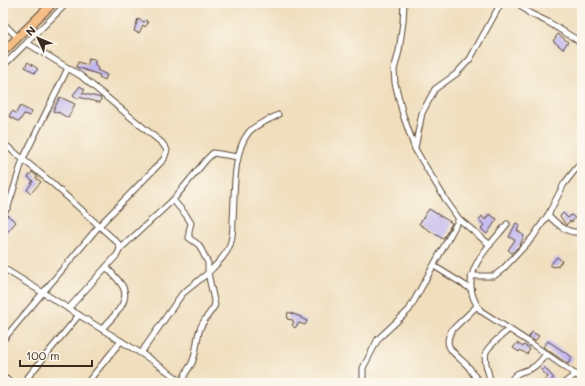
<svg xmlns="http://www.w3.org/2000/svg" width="585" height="386" viewBox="0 0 585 386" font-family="Mali,sans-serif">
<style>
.building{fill:#bcb1ef}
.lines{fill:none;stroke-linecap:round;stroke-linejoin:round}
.minor-casing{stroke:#564536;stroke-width:7}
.trunk-casing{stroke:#564536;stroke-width:10}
.minor{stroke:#fff;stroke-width:5}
.trunk{stroke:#f6be87;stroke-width:8}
</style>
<rect width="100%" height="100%" fill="#fbf7ec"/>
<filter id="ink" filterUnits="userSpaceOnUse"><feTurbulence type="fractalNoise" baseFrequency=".025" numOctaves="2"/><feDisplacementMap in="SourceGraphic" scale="8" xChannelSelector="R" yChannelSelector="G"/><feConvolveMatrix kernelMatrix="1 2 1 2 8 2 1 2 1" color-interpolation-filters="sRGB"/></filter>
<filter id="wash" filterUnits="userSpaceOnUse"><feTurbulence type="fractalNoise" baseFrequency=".012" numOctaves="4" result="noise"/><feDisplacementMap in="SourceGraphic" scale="16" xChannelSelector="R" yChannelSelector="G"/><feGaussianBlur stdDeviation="0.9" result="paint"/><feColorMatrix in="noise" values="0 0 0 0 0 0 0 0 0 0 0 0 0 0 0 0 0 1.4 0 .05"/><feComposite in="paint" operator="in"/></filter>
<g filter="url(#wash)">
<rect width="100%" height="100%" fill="#f0debd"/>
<g id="blocks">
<!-- building -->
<g class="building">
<polygon points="138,19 144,22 146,20 148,23 145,27 143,25 139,33 134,31"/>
<polygon points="558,34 568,42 563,49 553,41"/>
<polygon points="88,59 95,60 95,66 98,67 97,70 107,75 105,80 99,77 100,75 76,67 78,62 88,65"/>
<polygon points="28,62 38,69 34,73 25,67"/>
<polygon points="80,86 85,90 82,93 101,98 100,103 79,97 78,99 73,95"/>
<polygon points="60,97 75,104 68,118 58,112 58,113 53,111"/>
<polygon points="20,106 32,112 30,116 24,114 19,122 9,116 12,111 16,113"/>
<polygon points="32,172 37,176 36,178 41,182 31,193 27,190 33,181 28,177"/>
<polygon points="429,209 452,223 443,239 419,224"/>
<polygon points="563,213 568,218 571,215 575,218 572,222 570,221 566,225 560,216"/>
<polygon points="489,214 497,219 487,234 481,229 484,225 479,220 482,216 485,220"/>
<polygon points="7,215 16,222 3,237 3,217"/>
<polygon points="516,223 520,225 517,230 524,236 520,245 512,253 508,250 515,240 509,237"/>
<polygon points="557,257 562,261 557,267 556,266 554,267 550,265"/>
<polygon points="288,312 301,317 301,318 307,321 305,325 299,323 295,328 292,325 294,322 293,322 293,320 287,319"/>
<polygon points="532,332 539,336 535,341 529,337"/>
<polygon points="548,341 572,357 568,364 543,347"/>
<polygon points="517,343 523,347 524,345 530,349 527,354 520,350 519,352 513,348"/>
<polygon points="544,367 554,378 548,383 541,383 548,377 541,370"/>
</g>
</g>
</g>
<g filter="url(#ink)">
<use href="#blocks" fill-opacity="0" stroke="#564536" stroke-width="1"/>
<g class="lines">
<defs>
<g id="minor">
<polyline points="404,3 403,22 399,51 394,70 395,83 403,115 415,149 447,202 459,219 490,245"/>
<polyline points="518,3 529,13 548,22 582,43"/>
<polyline points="3,23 18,38"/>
<polyline points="578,41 582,34"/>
<polyline points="3,66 67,3"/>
<polyline points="3,143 52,183 119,244 120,249 117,255 68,309"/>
<polyline points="415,148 422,113 435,89 456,74 470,59 501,3"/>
<polyline points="3,213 8,207 23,159 68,68"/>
<path d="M548,215c10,10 19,19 34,17"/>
<path d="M507,224c-20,25 -53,53 -26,87l48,31 53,37"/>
<polyline points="120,249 173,200 206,160 213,153 238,157"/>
<polyline points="434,266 471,289"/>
<polyline points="3,268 150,359 184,383"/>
<polyline points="471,276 494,276 503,269 533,237 548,215 564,184 582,161"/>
<path d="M477,306l-25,24c-2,3 -4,7 -4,12 1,11 16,18 22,27 4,6 5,10 12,14"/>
<path d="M102,329c9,-11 29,-26 21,-42 -4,-7 -11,-14 -17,-20"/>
<polyline points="3,340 99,226 164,159 167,150 162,143 81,76 27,43"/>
<polyline points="141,353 182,294 208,273 208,263 199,245 189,238 189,231 191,223 186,215 173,200"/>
<polyline points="3,377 12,383"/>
<polyline points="23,383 79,315"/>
<polyline points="87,383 121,341"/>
<path d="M183,383c0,-8 5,-13 9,-20 5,-11 4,-23 8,-34 3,-9 10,-15 15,-24l-7,-32c7,-7 17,-16 21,-26 4,-8 4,-18 4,-27 2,-25 -1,-68 16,-88 7,-8 20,-12 29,-17"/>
<polyline points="363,383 363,368 378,339 409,310 459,219"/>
<path d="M491,383c-2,-9 -8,-23 -5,-31 3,-7 17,-17 23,-23"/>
<path d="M513,383l-1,-4c5,-8 12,-7 20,-11 6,-3 10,-9 14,-14"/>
<polyline points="564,383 576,374"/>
</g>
<polyline id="trunk" points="3,52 53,3"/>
</defs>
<!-- minor casing -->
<use href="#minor" class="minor-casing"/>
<!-- trunk casing -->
<use href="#trunk" class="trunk-casing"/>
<!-- minor -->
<use href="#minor" class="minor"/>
<!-- trunk -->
<use href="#trunk" class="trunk"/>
</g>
</g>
<!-- margin -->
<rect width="585" height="386" fill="none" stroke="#fbf7ec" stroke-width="16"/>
<!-- north arrow -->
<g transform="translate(38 38) rotate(314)" stroke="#fbf7ec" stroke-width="3" paint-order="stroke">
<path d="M0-3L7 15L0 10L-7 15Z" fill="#3b2a1e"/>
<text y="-6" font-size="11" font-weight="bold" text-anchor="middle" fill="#3b2a1e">N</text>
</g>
<!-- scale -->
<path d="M20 360v6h72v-6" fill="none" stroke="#3b2a1e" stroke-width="2"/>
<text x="26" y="360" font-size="12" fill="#3b2a1e" stroke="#fbf7ec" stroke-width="3" paint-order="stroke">100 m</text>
</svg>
